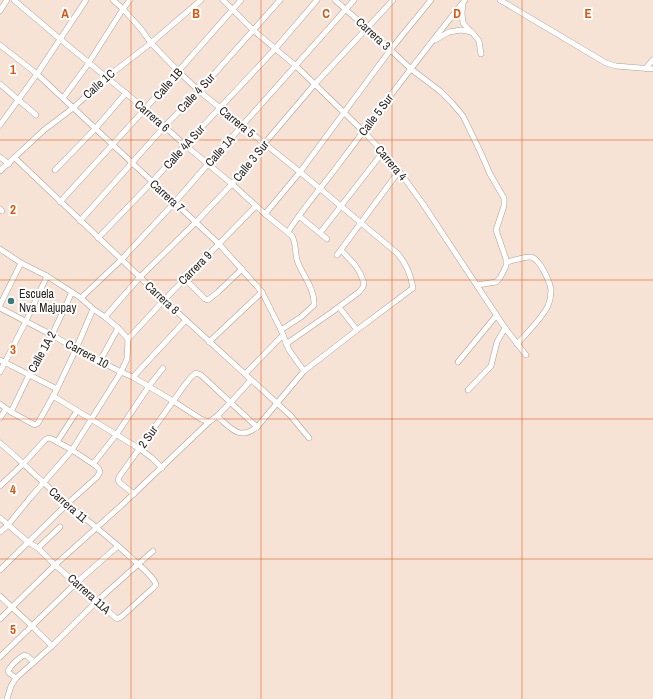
<svg xmlns="http://www.w3.org/2000/svg" width="653" height="699" viewBox="0 0 653 699" font-family="'Archivo Narrow',sans-serif">
<style>
.lines{fill:none;stroke-linecap:round;stroke-linejoin:round}
.minor-casing{stroke:#b19f92;stroke-width:6}
.minor{stroke:#fff;stroke-width:5}
.grid{fill:none;stroke:#de560d;stroke-width:1;stroke-opacity:0.55}
.poi-dot{fill:#357d7c;stroke:#fff;stroke-width:1.5}
.labels{text-anchor:middle;dominant-baseline:central;stroke-width:4;stroke-linejoin:round;paint-order:stroke}
.street-label{font-size:12px;fill:#261f1a;stroke:#fff}
.poi-label{font-size:12px;fill:#261f1a;stroke:#fff;text-anchor:start}
.grid-label{font-size:13px;text-anchor:middle;font-weight:bold;fill:#de560d;stroke:#fff;stroke-width:4;stroke-linejoin:round;paint-order:stroke}
</style>
<rect width="100%" height="100%" fill="#f7e3d6"/>
<g class="lines">
<defs>
<g id="minor">
<path d="M14,0l46,39 85,70 40,36 47,39 33,30 27,22c4,7 3,16 5,24 5,15 18,28 17,45l-13,12 -20,13"/>
<polyline points="223,0 253,30 296,66 363,131 383,152 399,171 423,204 505,328 526,355"/>
<polyline points="335,0 345,9 367,28 411,69 440,91 452,103 463,116 480,151 490,174 504,198 504,206 496,230 506,259 506,266 500,278 496,282 477,285"/>
<polyline points="500,0 606,63 616,66 653,69"/>
<polyline points="463,3 462,13 463,23 471,32"/>
<polyline points="0,11 7,0"/>
<polyline points="435,40 449,32 461,30 472,32 479,41 481,54"/>
<polyline points="0,45 37,74 219,244 262,292 281,330 289,350 304,371"/>
<polyline points="646,68 653,60"/>
<polyline points="0,84 36,115"/>
<polyline points="63,98 86,67 123,9 130,0"/>
<polyline points="0,125 37,74 86,0"/>
<polyline points="0,157 9,164"/>
<polyline points="15,158 164,300 291,416 309,438"/>
<polyline points="55,170 95,129 126,93"/>
<polyline points="0,171 44,130 73,108 107,77 151,43 201,0"/>
<polyline points="60,202 145,109 241,0"/>
<polyline points="0,209 2,211"/>
<polyline points="265,214 300,172 391,49 431,0"/>
<polyline points="299,216 327,239"/>
<polyline points="80,221 164,127 199,91 280,0"/>
<path d="M288,232c15,-24 34,-45 51,-68 41,-55 83,-111 126,-164"/>
<polyline points="320,233 383,152"/>
<polyline points="98,238 152,182 185,145 275,49 317,0"/>
<polyline points="0,249 21,263 47,276 81,298 93,309 105,317 118,328 128,339"/>
<polyline points="337,255 399,171"/>
<path d="M507,262c6,-1 18,-6 24,-5 9,2 19,25 20,33 0,5 -1,11 -3,16 -6,12 -21,27 -31,38"/>
<polyline points="185,279 205,299 208,300 218,292 242,269"/>
<polyline points="81,298 122,259 175,202 208,164 354,0"/>
<polyline points="0,305 21,263"/>
<polyline points="339,307 357,330"/>
<path d="M0,308l52,27 24,14 45,23 12,5 40,24 28,18 8,3 8,-6c14,12 22,25 40,11l47,-56 53,-41 56,-42c-2,-13 -7,-25 -16,-35l-97,-81 -101,-81 -21,-20 -27,-28 -10,-14 -18,-20 -10,-9"/>
<polyline points="105,317 140,277 196,222 232,184 264,144 314,85 393,0"/>
<polyline points="128,339 164,300 256,206"/>
<polyline points="209,342 262,292"/>
<polyline points="286,344 332,312 359,292 363,287 364,283 360,273 355,265 341,250"/>
<polyline points="0,360 57,389"/>
<polyline points="100,361 118,328"/>
<polyline points="458,362 496,316"/>
<polyline points="0,372 26,321 47,276"/>
<polyline points="245,374 283,335"/>
<polyline points="133,377 186,320"/>
<polyline points="468,390 491,366 497,342 505,328"/>
<polyline points="53,396 140,449 152,458 162,468"/>
<polyline points="0,404 11,412 33,424 35,425 38,423 57,389 76,349 93,309"/>
<polyline points="11,412 29,375 52,335 72,292"/>
<polyline points="217,416 231,402 251,380"/>
<polyline points="0,418 6,409"/>
<polyline points="57,442 77,411"/>
<path d="M0,443c15,12 28,26 43,39 27,26 57,47 84,72 7,7 28,23 29,31l-4,4 -31,28 -4,2 -62,-54 -17,-17 -10,-6 -28,-24"/>
<polyline points="93,464 116,435 149,386 163,368"/>
<polyline points="0,486 23,464 46,439 49,438 52,439 72,450 96,466 99,469 100,472 97,477 67,504 0,570"/>
<polyline points="134,494 120,483 118,480 119,477 184,386 191,377 196,373 201,375 257,427"/>
<polyline points="0,532 8,525 30,498 72,450 121,372 127,359 128,339"/>
<polyline points="38,548 60,527"/>
<polyline points="0,596 32,626 52,646"/>
<polyline points="0,619 55,565 124,503 209,422"/>
<polyline points="0,657 76,583 118,546"/>
<path d="M16,678l-7,-5 -1,-2c3,-6 10,-12 16,-16l3,1 7,6"/>
<polyline points="7,699 11,686 16,678 52,646 97,601 153,551"/>
</g>
</defs>
<!-- minor casing -->
<use href="#minor" class="minor-casing"/>
<!-- minor -->
<use href="#minor" class="minor"/>
</g>
<!-- grid -->
<path class="grid" d="M131,0v699M261,0v699M392,0v699M522,0v699M0,140h653M0,280h653M0,419h653M0,559h653"/>
<!-- markers -->
<circle class="poi-dot" cx="11" cy="301" r="4"/>
<g class="labels">
<!-- street labels -->
<g class="street-label">
<text transform="translate(373 34) rotate(42)">Carrera 3</text>
<text transform="translate(99 84) rotate(-41)">Calle 1C</text>
<text transform="translate(168 84) rotate(-49)">Calle 1B</text>
<text transform="translate(196 93) rotate(-47)">Calle 4 Sur</text>
<text transform="translate(376 115) rotate(-53)">Calle 5 Sur</text>
<text transform="translate(152 116) rotate(41)">Carrera 6</text>
<text transform="translate(237 122) rotate(39)">Carrera 5</text>
<text transform="translate(184 147) rotate(-48)">Calle 4A Sur</text>
<text transform="translate(220 151) rotate(-48)">Calle 1A</text>
<text transform="translate(251 161) rotate(-51)">Calle 3 Sur</text>
<text transform="translate(391 163) rotate(50)">Carrera 4</text>
<text transform="translate(167 196) rotate(42)">Carrera 7</text>
<text transform="translate(195 268) rotate(-45)">Carrera 9</text>
<text transform="translate(162 298) rotate(43)">Carrera 8</text>
<text transform="translate(42 352) rotate(-61)">Calle 1A 2</text>
<text transform="translate(87 354) rotate(28)">Carrera 10</text>
<text transform="translate(148 437) rotate(-55)">2 Sur</text>
<text transform="translate(68 505) rotate(41)">Carrera 11</text>
<text transform="translate(89 594) rotate(42)">Carrera 11A</text>
</g>
<!-- poi labels -->
<g class="poi-label">
<text x="19" y="294">Escuela<tspan x="19" dy="14">Nva Majupay</tspan></text>
</g>
</g>
<g class="grid-label">
<text x="65" y="18">A</text>
<text x="196" y="18">B</text>
<text x="326" y="18">C</text>
<text x="457" y="18">D</text>
<text x="588" y="18">E</text>
<text x="13" y="74">1</text>
<text x="13" y="214">2</text>
<text x="13" y="354">3</text>
<text x="13" y="494">4</text>
<text x="13" y="634">5</text>
</g>
</svg>
